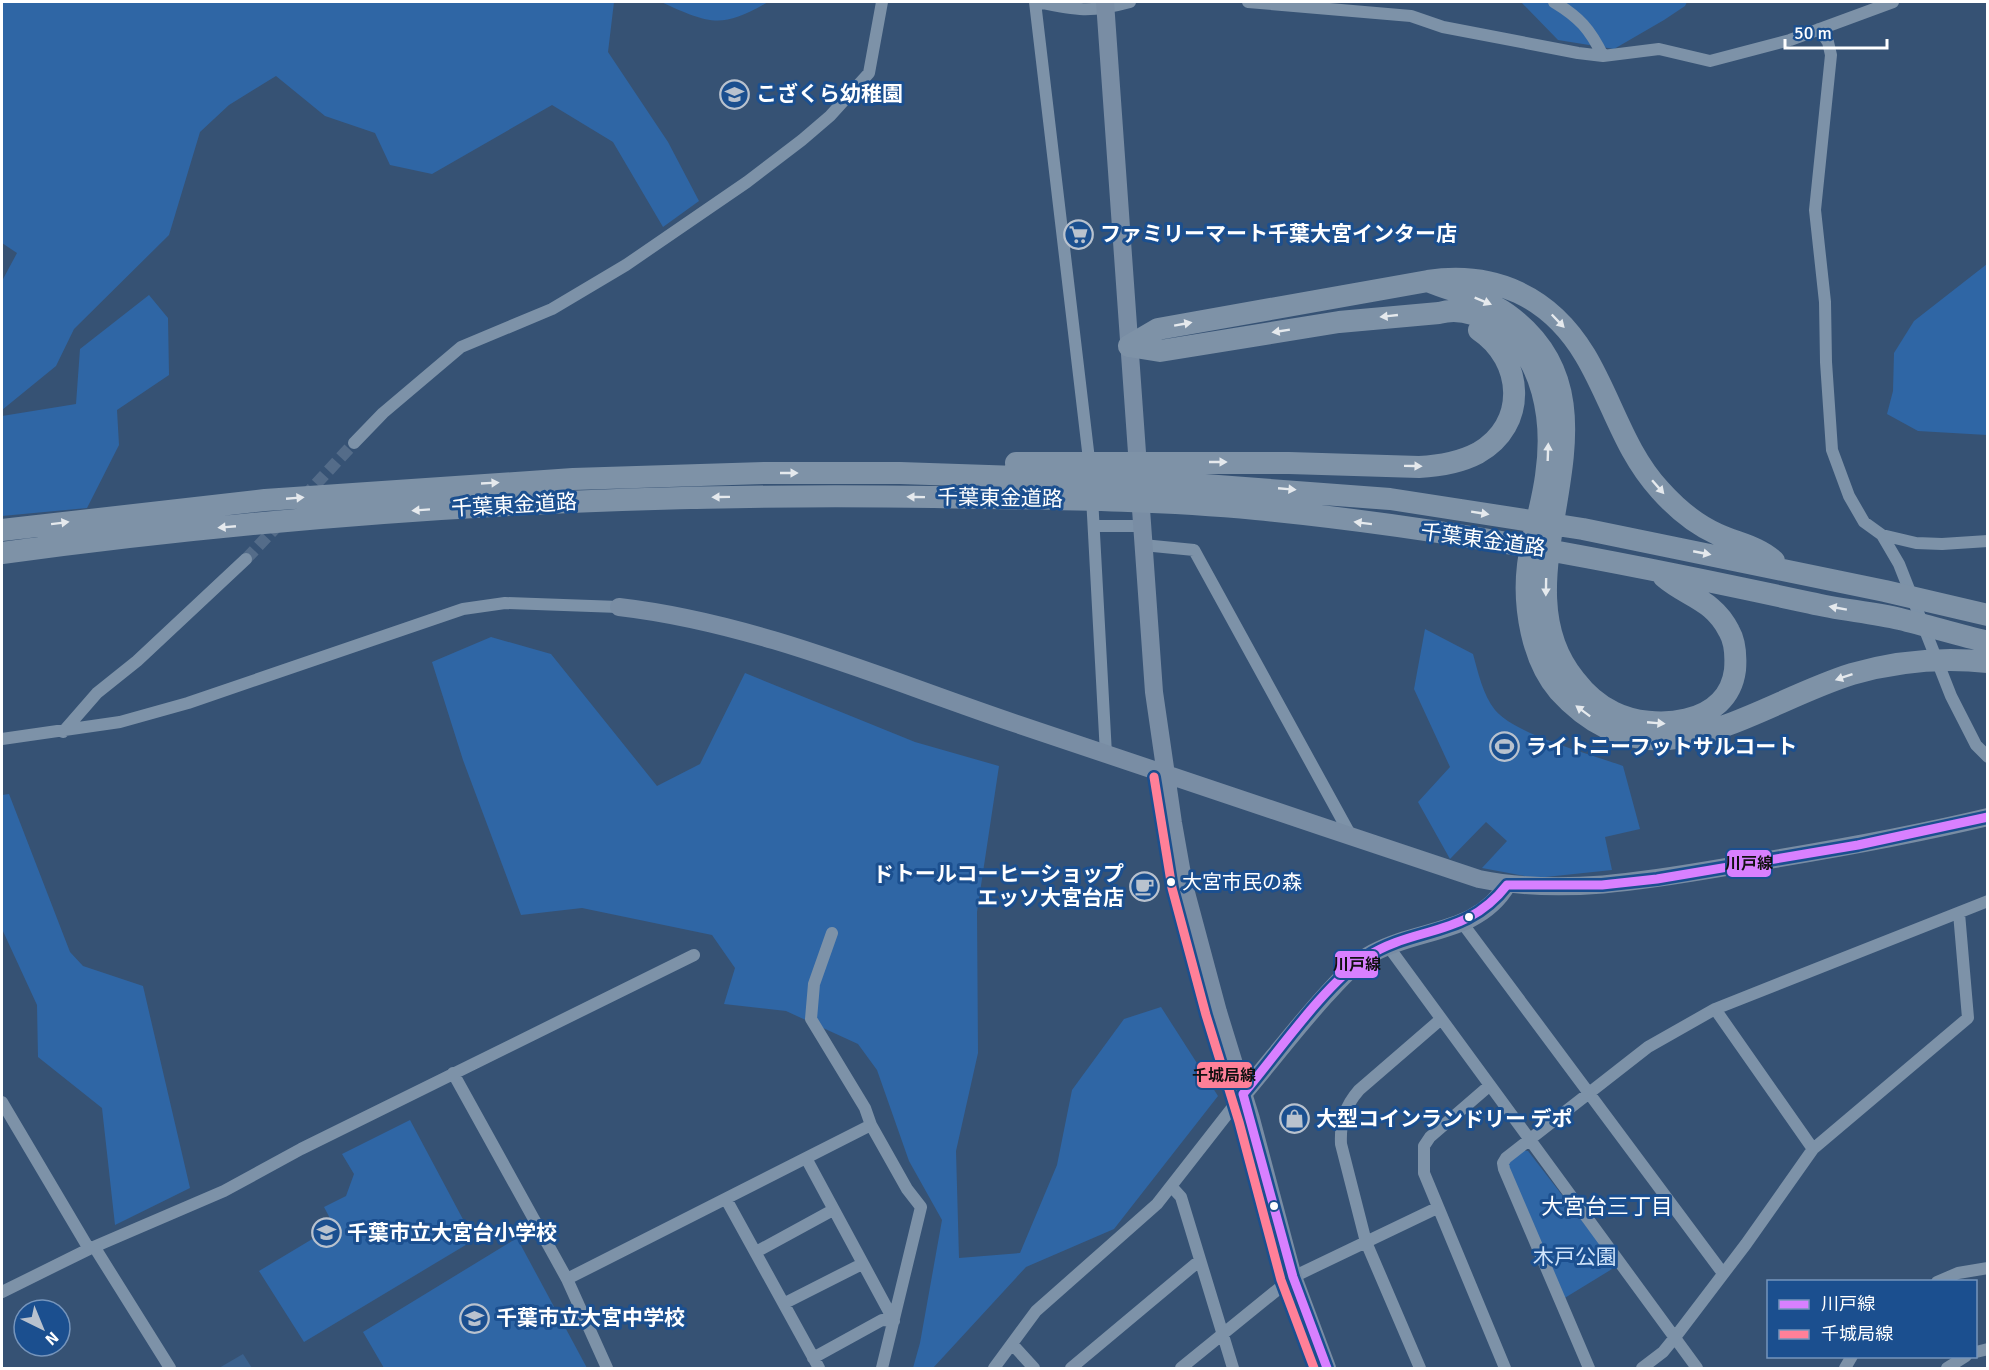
<svg xmlns="http://www.w3.org/2000/svg" width="1989" height="1370" font-family="Signika,'Noto Sans JP',sans-serif">
<style>
.green{fill:#2f66a5}
.water{fill:#3b618d}
.lines{fill:none;stroke-linecap:round;stroke-linejoin:round}
.street-tunnel{stroke:#546c89;stroke-width:12;stroke-dasharray:12 6;stroke-linecap:butt}
.street{stroke:#7d92a8;stroke-width:12}
.secondary{stroke:#798da4;stroke-width:18}
.highway{stroke:#7e92a7;stroke-width:22}
.bus-1-casing{stroke:#1b4f8f;stroke-width:14}
.bus-2-casing{stroke:#1b4f8f;stroke-width:14}
.bus-1{stroke:#d880ff;stroke-width:9}
.bus-2{stroke:#ff8098;stroke-width:9}
.oneway{fill:#e5e9ed}
.bus-dot{fill:#fff;stroke:#1b4f8f;stroke-width:2}
.labels{text-anchor:middle;dominant-baseline:central;stroke-width:6;stroke-linejoin:round;paint-order:stroke}
.bus-label{font-size:20px;fill:#fff;stroke:#1b4f8f;text-anchor:start}
.poi-label{font-size:21px;font-weight:bold;fill:#fff;stroke:#1b4f8f;text-anchor:start}
.street-label{font-size:21px;fill:#fff;stroke:#1b4f8f}
.park-label{font-size:21px;fill:#cfe3fa;stroke:#1b4f8f}
.neighbourhood-label{font-size:22px;fill:#fff;stroke:#1b4f8f}
.line-badge{stroke:#1b4f8f;stroke-width:2}
.pale-badge-label{font-size:16px;text-anchor:middle;font-weight:bold;fill:#111}
</style>
<rect width="100%" height="100%" fill="#365274"/>
<!-- green -->
<path class="green" d="M2,2h612l-6,50 60,90 31,59 -36,26 -50,-85 -61,-37 -120,69 -42,-9 -15,-32 -50,-17 -49,-40 -47,29 -29,27 -31,103 -95,94 -18,37 -54,44v-129l15,-28 -15,-10z
M661,2h107c-47,28 -60,21 -107,0z
M1521,2h166l-2,4 -21,14 -50,29 -56,-9z
M1987,264v171l-69,-4 -31,-17 6,-23 1,-38 20,-32z
M149,295l19,23 1,57 -52,35 2,35 -32,63 -85,8v-100l74,-12 4,-55z
M1425,629l48,25c5,18 10,41 22,56 21,25 96,44 128,56l17,63 -35,8 7,33 -76,8 -54,-10 25,-27 -21,-19 -36,37 -32,-57 32,-35 -36,-78z
M491,637l60,17 106,132 43,-22 45,-91 170,69 84,24 -22,146 1,141 -22,98 3,107 61,-5 37,-88 15,-75 52,-71 37,-12 57,89 -104,133 -88,38 -93,101h-20l7,-25 22,-123 -33,-59 -32,-91 -19,-26 -72,-33 -62,-7 11,-36 -23,-33 -130,-27 -61,7 -58,-155 -31,-98z
M9,794l61,158 13,14 60,20 47,202 -75,37 -13,-117 -64,-51 -1,-52 -35,-76v-134z
M410,1120l64,120 -170,102 -45,-71 75,-45 -10,-19 22,-11 8,-22 -12,-20z
M1520,1150l8,1 89,115 -54,33 -57,-138z
M517,1238l70,130h-203l-21,-36z"/>
<!-- water -->
<path class="water" d="M243,1354l9,14h-33z"/>
<g class="lines">
<!-- street-tunnel -->
<path class="street-tunnel" d="M304,497l50,-54
M246,559l34,-36"/>
<!-- street -->
<path class="street" d="M1035,2l55,466
M1037,2c39,8 53,11 93,0
M1248,2l163,14 32,11 135,26 25,3 56,-7 51,12 80,-21 103,-38
M1554,2c25,15 36,27 49,54
M1819,29l9,13 3,13 -16,155 10,92 1,60 6,88 17,46 15,26 18,13 17,29 52,132 25,49 12,12
M354,443l29,-30 78,-66 91,-38 74,-44 121,-83 55,-42 28,-24 39,-43 13,-71
M1092,497l14,257
M1094,526h48
M1882,535l34,8 26,1 46,-3
M1143,545l51,5 157,286
M63,732l34,-39 40,-32 109,-102
M2,739l118,-17 68,-19 275,-94 42,-6 114,4
M1463,924l259,348
M832,933l-18,51 -3,35 54,89 6,17 36,64 14,18 -39,161
M1388,946l309,422
M1715,1009l98,140
M453,1073l114,206 40,89
M1489,1086l-59,51 -6,9v27l81,195
M2,1102l87,147
M806,1158l88,163
M1171,1186l10,11 52,171
M726,1199l93,169
M95,1248l75,120
M756,1252l77,-42
M567,1279l304,-154
M1937,1282l21,-9 30,-5
M2,1292l87,-43 135,-58 77,-42 393,-194
M785,1303l77,-39
M1013,1345l21,23
M1976,1352l12,-3
M813,1358l69,-38 12,1
M994,1368l42,-57 121,-107 86,-110
M1071,1368l128,-107
M1181,1368l112,-91 144,-69
M1420,1368l-54,-126 -25,-98c-1,-22 4,-38 18,-54l81,-70
M1589,1368l-85,-199 -1,-6 3,-5 142,-111 67,-38 273,-108
M1642,1368l21,-16 13,-16 70,-92 67,-95 155,-131 -9,-105
M1845,1368l7,-12
M1947,1368l19,-12"/>
<!-- secondary -->
<path class="secondary" d="M1105,2l49,690 19,131 11,62 34,127 33,107 42,158 34,91
M619,607c137,16 265,72 395,116 155,53 310,104 465,156 90,18 182,-1 271,-16 80,-13 159,-27 238,-46
M1243,1094c28,-33 53,-66 82,-98 14,-15 29,-33 48,-43 46,-25 105,-19 134,-68"/>
<!-- highway -->
<path class="highway" d="M1428,281c26,11 55,16 79,33 133,96 -20,259 68,366 10,13 23,25 38,32 40,20 115,14 122,-42 1,-13 1,-27 -6,-39 -16,-32 -42,-34 -65,-54
M1129,346l31,5 179,-29 100,-9c20,-6 39,1 56,11 50,31 59,98 51,152 -4,30 -14,59 -18,89 -5,41 4,95 31,126 93,103 193,14 293,-17 45,-13 89,-17 136,-12
M1129,346l29,-17 270,-48c67,-10 122,16 157,74 27,45 39,96 75,135 16,18 35,34 57,44 19,9 41,12 57,27
M1016,463h273l130,4c21,-1 40,-4 59,-14 50,-28 46,-93 1,-123
M2,530l263,-30 308,-21 191,-6h136l265,9 225,17 193,30 302,62 103,24
M2,553c308,-42 621,-61 932,-56 107,2 215,2 322,12 187,18 371,54 555,94 29,7 60,9 89,16 29,7 58,16 88,23"/>
<defs>
<path id="bus-1" d="M1507,885h95l55,-6 201,-34 130,-28
M1243,1094c34,-40 81,-109 123,-137 50,-32 100,-19 141,-72
M1243,1094l50,183 34,91"/>
<path id="bus-2" d="M1154,777l18,111 34,127 33,107 42,158 33,88"/>
</defs>
<!-- bus-1 casing -->
<use href="#bus-1" class="bus-1-casing"/>
<!-- bus-2 casing -->
<use href="#bus-2" class="bus-2-casing"/>
<!-- bus-1 -->
<use href="#bus-1" class="bus-1"/>
<!-- bus-2 -->
<use href="#bus-2" class="bus-2"/>
</g>
<!-- one-way arrows -->
<defs><path id="oneway-solid" d="M-6-.8H1V-3.2L6.5 0L1 3.2V.8H-6Z" transform="scale(1.5)"/></defs>
<g class="oneway">
<use href="#oneway-solid" transform="translate(1483 301) rotate(22)"/>
<use href="#oneway-solid" transform="translate(1389 316) rotate(174)"/>
<use href="#oneway-solid" transform="translate(1558 321) rotate(46)"/>
<use href="#oneway-solid" transform="translate(1183 324) rotate(-10)"/>
<use href="#oneway-solid" transform="translate(1281 331) rotate(171)"/>
<use href="#oneway-solid" transform="translate(1548 452) rotate(-88)"/>
<use href="#oneway-solid" transform="translate(1218 462)"/>
<use href="#oneway-solid" transform="translate(1413 466) rotate(1)"/>
<use href="#oneway-solid" transform="translate(789 473)"/>
<use href="#oneway-solid" transform="translate(490 483) rotate(-3)"/>
<use href="#oneway-solid" transform="translate(1658 487) rotate(49)"/>
<use href="#oneway-solid" transform="translate(1287 489) rotate(5)"/>
<use href="#oneway-solid" transform="translate(721 497) rotate(179)"/>
<use href="#oneway-solid" transform="translate(916 497) rotate(-179)"/>
<use href="#oneway-solid" transform="translate(295 498) rotate(-5)"/>
<use href="#oneway-solid" transform="translate(421 510) rotate(176)"/>
<use href="#oneway-solid" transform="translate(1480 513) rotate(9)"/>
<use href="#oneway-solid" transform="translate(60 523) rotate(-7)"/>
<use href="#oneway-solid" transform="translate(1363 523) rotate(-173)"/>
<use href="#oneway-solid" transform="translate(227 527) rotate(175)"/>
<use href="#oneway-solid" transform="translate(1702 553) rotate(11)"/>
<use href="#oneway-solid" transform="translate(1546 587) rotate(91)"/>
<use href="#oneway-solid" transform="translate(1838 608) rotate(-170)"/>
<use href="#oneway-solid" transform="translate(1844 677) rotate(161)"/>
<use href="#oneway-solid" transform="translate(1583 711) rotate(-143)"/>
<use href="#oneway-solid" transform="translate(1656 723) rotate(5)"/>
</g>
<!-- icons -->
<defs>
<symbol id="school-ring" viewBox="-11 -11 22 22"><circle r="9.5" fill="#1b4f8f" stroke="#b9c2ce" stroke-width="1.5"/><path d="M0-5L7-2L0 1L-7-2ZM-4 1L0 2.5L4 1V4Q0 6-4 4Z" fill="#b9c2ce"/></symbol>
<symbol id="supermarket-ring" viewBox="-11 -11 22 22"><circle r="9.5" fill="#1b4f8f" stroke="#b9c2ce" stroke-width="1.5"/><path d="M-6-5.5h2.5l.6 2H6L4.5 2H-2.5L-4.4-4H-6ZM-1.5 3.2a1.3 1.3 0 1 0 .1 0ZM3 3.2a1.3 1.3 0 1 0 .1 0Z" fill="#b9c2ce"/></symbol>
<symbol id="stadium-ring" viewBox="-11 -11 22 22"><circle r="9.5" fill="#1b4f8f" stroke="#b9c2ce" stroke-width="1.5"/><path d="M0-5a6.5 5 0 1 0 0 10a6.5 5 0 1 0 0-10ZM-3.5-1.8h7v3.6h-7Z" fill="#b9c2ce"/></symbol>
<symbol id="cafe-ring" viewBox="-11 -11 22 22"><circle r="9.5" fill="#1b4f8f" stroke="#b9c2ce" stroke-width="1.5"/><path d="M-5.5-4.5H6V0H3Q3 3.5 0 3.5H-2.5Q-5.5 3.5-5.5 0ZM3-3.2v2h1.7v-2ZM-6 4.5H4V6H-6Z" fill="#b9c2ce"/></symbol>
<symbol id="shop-ring" viewBox="-11 -11 22 22"><circle r="9.5" fill="#1b4f8f" stroke="#b9c2ce" stroke-width="1.5"/><path d="M-5-2.5h2.3a2.7 3.5 0 0 1 5.4 0H5L5.5 6h-11ZM-1.5-2.5h3a1.5 2.3 0 0 0-3 0Z" fill="#b9c2ce"/></symbol>
</defs>
<g fill-rule="evenodd">
<use href="#school-ring" x="718" y="78" width="33" height="33"/>
<use href="#supermarket-ring" x="1062" y="218" width="33" height="33"/>
<use href="#stadium-ring" x="1488" y="730" width="33" height="33"/>
<use href="#cafe-ring" x="1128" y="870" width="33" height="33"/>
<use href="#shop-ring" x="1278" y="1102" width="33" height="33"/>
<use href="#school-ring" x="310" y="1216" width="33" height="33"/>
<use href="#school-ring" x="458" y="1302" width="33" height="33"/>
</g>
<!-- markers -->
<g class="bus-dot">
<circle cx="1171" cy="882" r="5"/>
<circle cx="1469" cy="917" r="5"/>
<circle cx="1274" cy="1206" r="5"/>
</g>
<g class="labels">
<!-- bus labels -->
<g class="bus-label">
<text x="1182" y="882">大宮市民の森</text>
</g>
<!-- poi labels -->
<g class="poi-label">
<text x="756" y="94">こざくら幼稚園</text>
<text x="1100" y="234">ファミリーマート千葉大宮インター店</text>
<text x="1526" y="747">ライトニーフットサルコート</text>
<text x="1124" y="874" text-anchor="end">ドトールコーヒーショップ<tspan x="1124" dy="24">エッソ大宮台店</tspan></text>
<text x="1316" y="1119">大型コインランドリー デポ</text>
<text x="347" y="1233">千葉市立大宮台小学校</text>
<text x="496" y="1318">千葉市立大宮中学校</text>
</g>
<!-- street labels -->
<g class="street-label">
<text transform="translate(1000 498) rotate(1)">千葉東金道路</text>
<text transform="translate(514 505) rotate(-3)">千葉東金道路</text>
<text transform="translate(1483 540) rotate(8)">千葉東金道路</text>
</g>
<!-- park labels -->
<g class="park-label">
<text x="1575" y="1257">木戸公園</text>
</g>
<!-- neighbourhood labels -->
<g class="neighbourhood-label">
<text x="1607" y="1206">大宮台三丁目</text>
</g>
</g>
<g class="line-badge">
<rect x="1726" y="849" width="46" height="29" rx="6" fill="#d880ff"/>
<rect x="1334" y="950" width="45" height="29" rx="6" fill="#d880ff"/>
<rect x="1196" y="1061" width="57" height="28" rx="6" fill="#ff8098"/>
</g>
<g class="pale-badge-label">
<text x="1749" y="869">川戸線</text>
<text x="1357" y="970">川戸線</text>
<text x="1224" y="1081">千城局線</text>
</g>
<!-- border -->
<rect width="1989" height="1370" fill="none" stroke="#ffffff" stroke-width="6"/>
<!-- legend -->
<rect x="1767" y="1280" width="210" height="78" fill="#1b4f8f" stroke="#7695bc" stroke-width="1.5"/>
<rect x="1779" y="1300" width="30" height="9" fill="#d880ff" stroke="#7695bc" stroke-width="1.5"/>
<text x="1821" y="1310" font-size="18" fill="#ffffff">川戸線</text>
<rect x="1779" y="1330" width="30" height="9" fill="#ff8098" stroke="#7695bc" stroke-width="1.5"/>
<text x="1821" y="1340" font-size="18" fill="#ffffff">千城局線</text>
<!-- north arrow -->
<g transform="translate(42 1328) rotate(137)"><circle r="28" fill="#1b4f8f" stroke="#7695bc" stroke-width="1.5"/>
<path d="M0-4.5L10 22L0 15L-10 22Z" fill="#b9c2ce"/>
<text y="-9" font-size="16" font-weight="bold" text-anchor="middle" fill="#ffffff">N</text>
</g>
<!-- scale -->
<path d="M1785 39v9h102v-9" fill="none" stroke="#ffffff" stroke-width="3"/>
<text x="1794" y="39" font-size="18" fill="#ffffff" stroke="#1b4f8f" stroke-width="4.5" paint-order="stroke">50 m</text>
</svg>
